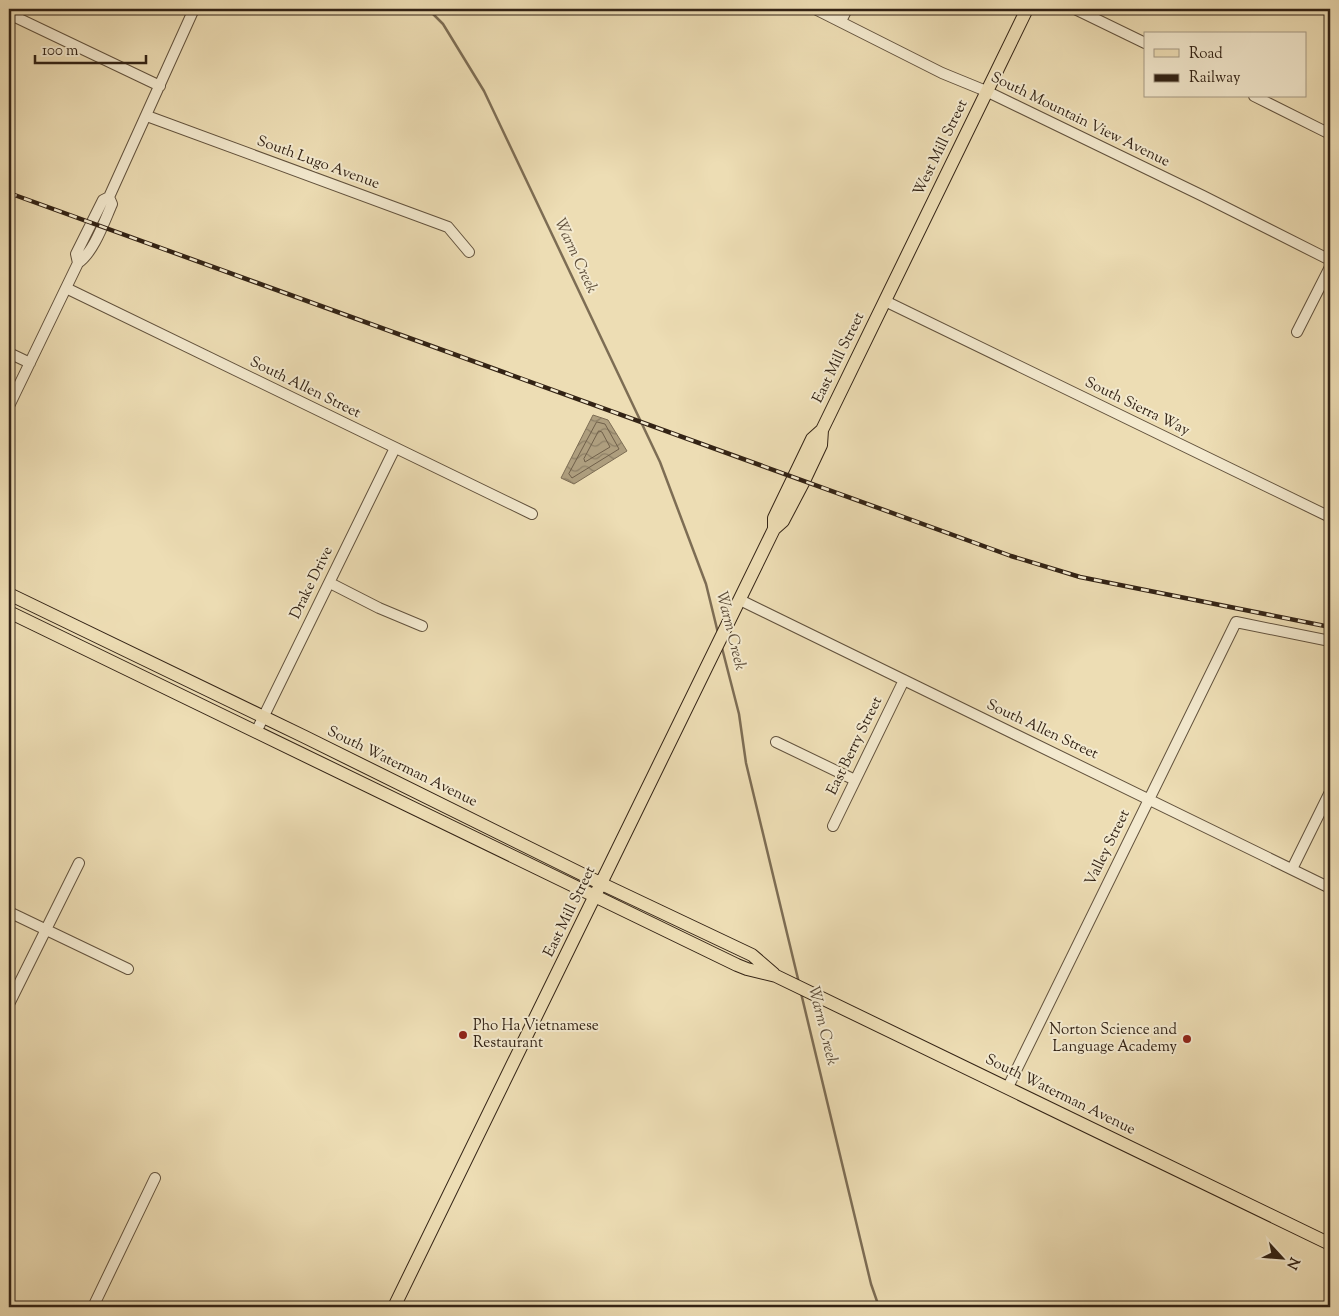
<svg xmlns="http://www.w3.org/2000/svg" width="1339" height="1316" font-family="'Sorts Mill Goudy',serif">
<style>
.water{fill:url(#water-waves);stroke:#7d6d54}
.lines{fill:none;stroke-linecap:round;stroke-linejoin:round}
.shore{stroke:#70604a;stroke-width:1}
.stream{stroke:#7d6d54;stroke-width:2.5}
.minor-casing{stroke:#62523d;stroke-width:12}
.major-casing{stroke:#332315;stroke-width:14}
.minor{stroke:#f3e9ce;stroke-width:10}
.major{stroke:#edddb4;stroke-width:12}
.rail-casing{stroke:#332315;stroke-width:4.5}
.rail{stroke:#f3e9ce;stroke-width:2.5;stroke-dasharray:8;stroke-linecap:butt}
.poi-dot{fill:#8f2418;stroke:#f3e9ce;stroke-width:2}
.labels{text-anchor:middle;dominant-baseline:central;stroke-width:4;stroke-linejoin:round;paint-order:stroke}
.street-label{font-size:15px;fill:#332315;stroke:#f3e9ce}
.poi-label{font-size:15px;fill:#332315;stroke:#f3e9ce;text-anchor:start}
.water-label{font-size:16px;font-style:italic;fill:#5e4e3a;stroke:#f3e9ce}
</style>
<defs>
<pattern id="water-waves" width="16" height="10" patternUnits="userSpaceOnUse" patternTransform="scale(1.25)"><rect width="16" height="10" fill="#ae9e7e"/><path d="M0 5q4-4 8 0t8 0" fill="none" stroke="#8e8066"/></pattern>
</defs>
<rect width="100%" height="100%" fill="#edddb4"/>
<filter id="stains"><feTurbulence type="fractalNoise" baseFrequency=".004" numOctaves="4"/><feColorMatrix values="0 0 0 0 .2 0 0 0 0 .09 0 0 0 0 .02 0 0 0 .5 -.17"/></filter>
<radialGradient id="worn" r=".72"><stop offset=".6" stop-color="#630" stop-opacity="0"/><stop offset="1" stop-color="#630" stop-opacity=".3"/></radialGradient>
<!-- water -->
<path class="water" d="M593,415l15,5 19,31 -53,33 -13,-6z"/>
<g class="lines">
<!-- shore -->
<path class="shore" d="M597,422l8,2 14,25 -47,29 -3,-4z
M599,431l3,1 8,15 -25,15 -1,-3z"/>
<!-- stream -->
<path class="stream" d="M428,9l15,15 41,67 176,371 46,122 12,49
M722,648l17,66 7,49 53,220
M801,993l70,291 8,23"/>
<defs>
<path id="minor" d="M815,9l127,64 44,18 217,105 127,64
M1075,9l70,34
M9,14l151,72
M841,21l6,-12
M1254,96l76,38
M147,116l301,111 21,25
M78,263l-2,-9 27,-54 6,-3 85,-188
M66,288l466,226
M885,301l445,216
M1297,332l33,-65
M9,353l21,10
M9,406l69,-143c16,-11 26,-41 34,-59l-3,-7
M330,583l49,25 43,18
M740,600l590,288
M256,732l139,-284
M776,742l79,38
M833,826l71,-146
M1292,869l38,-77
M9,912l119,57
M9,1004l70,-141
M1008,1087l228,-465 94,19
M93,1307l62,-129"/>
<path id="major" d="M774,529v-11l38,-79 10,-9 205,-421
M9,594l296,143 297,147 150,71 22,19
M9,612l728,353 10,4 29,7 554,268
M394,1307l380,-778 9,-8 21,-40 17,-36 1,-15"/>
</defs>
<!-- minor casing -->
<use href="#minor" class="minor-casing"/>
<!-- major casing -->
<use href="#major" class="major-casing"/>
<!-- minor -->
<use href="#minor" class="minor"/>
<!-- major -->
<use href="#major" class="major"/>
<defs>
<path id="rail" d="M9,193l1002,363 69,21 250,50"/>
</defs>
<!-- rail casing -->
<use href="#rail" class="rail-casing"/>
<!-- rail -->
<use href="#rail" class="rail"/>
</g>
<!-- markers -->
<g class="poi-dot">
<circle cx="463" cy="1035" r="5"/>
<circle cx="1187" cy="1039" r="5"/>
</g>
<g class="labels">
<!-- street labels -->
<g class="street-label">
<text transform="translate(1080 120) rotate(26)">South Mountain View Avenue</text>
<text transform="translate(941 148) rotate(-64)">West Mill Street</text>
<text transform="translate(318 163) rotate(20)">South Lugo Avenue</text>
<text transform="translate(839 358) rotate(-64)">East Mill Street</text>
<text transform="translate(305 388) rotate(26)">South Allen Street</text>
<text transform="translate(1137 407) rotate(26)">South Sierra Way</text>
<text transform="translate(312 583) rotate(-64)">Drake Drive</text>
<text transform="translate(1042 730) rotate(25)">South Allen Street</text>
<text transform="translate(855 746) rotate(-64)">East Berry Street</text>
<text transform="translate(402 767) rotate(26)">South Waterman Avenue</text>
<text transform="translate(1108 848) rotate(-64)">Valley Street</text>
<text transform="translate(570 912) rotate(-64)">East Mill Street</text>
<text transform="translate(1060 1095) rotate(26)">South Waterman Avenue</text>
</g>
<!-- poi labels -->
<g class="poi-label">
<text x="473" y="1026">Pho Ha Vietnamese<tspan x="473" dy="17">Restaurant</tspan></text>
<text x="1177" y="1030" text-anchor="end">Norton Science and<tspan x="1177" dy="17">Language Academy</tspan></text>
</g>
<!-- water labels -->
<g class="water-label">
<text transform="translate(575 256) rotate(65)">Warm Creek</text>
<text transform="translate(730 631) rotate(76)">Warm Creek</text>
<text transform="translate(822 1026) rotate(76)">Warm Creek</text>
</g>
</g>
<!-- margin -->
<rect width="1339" height="1316" fill="none" stroke="#edddb4" stroke-width="30"/>
<rect x="10" y="10" width="1319" height="1296" fill="none" stroke="#332315" stroke-width="2.5"/>
<rect x="15" y="15" width="1309" height="1286" fill="none" stroke="#332315"/>
<!-- legend -->
<rect x="1144" y="32" width="162" height="65" fill="#f3e9ce" stroke="#a69a84"/>
<rect x="1154" y="49" width="25" height="8" fill="#edddb4" stroke="#a69a84"/>
<text x="1189" y="58" font-size="15" fill="#332315">Road</text>
<rect x="1154" y="74" width="25" height="8" fill="#332315" stroke="#a69a84"/>
<text x="1189" y="82" font-size="15" fill="#332315">Railway</text>
<!-- north arrow -->
<g transform="translate(1282 1258) rotate(116)" stroke="#f3e9ce" stroke-width="4" paint-order="stroke">
<path d="M0-4L9 19L0 12L-9 19Z" fill="#332315"/>
<text y="-8" font-size="14" font-weight="bold" text-anchor="middle" fill="#332315">N</text>
</g>
<!-- scale -->
<path d="M35 55v8h111v-8" fill="none" stroke="#332315" stroke-width="2.5"/>
<text x="42" y="55" font-size="15" fill="#332315" stroke="#f3e9ce" stroke-width="4" paint-order="stroke">100 m</text>
<rect width="100%" height="100%" filter="url(#stains)"/>
<rect width="100%" height="100%" fill="url(#worn)"/>
</svg>
